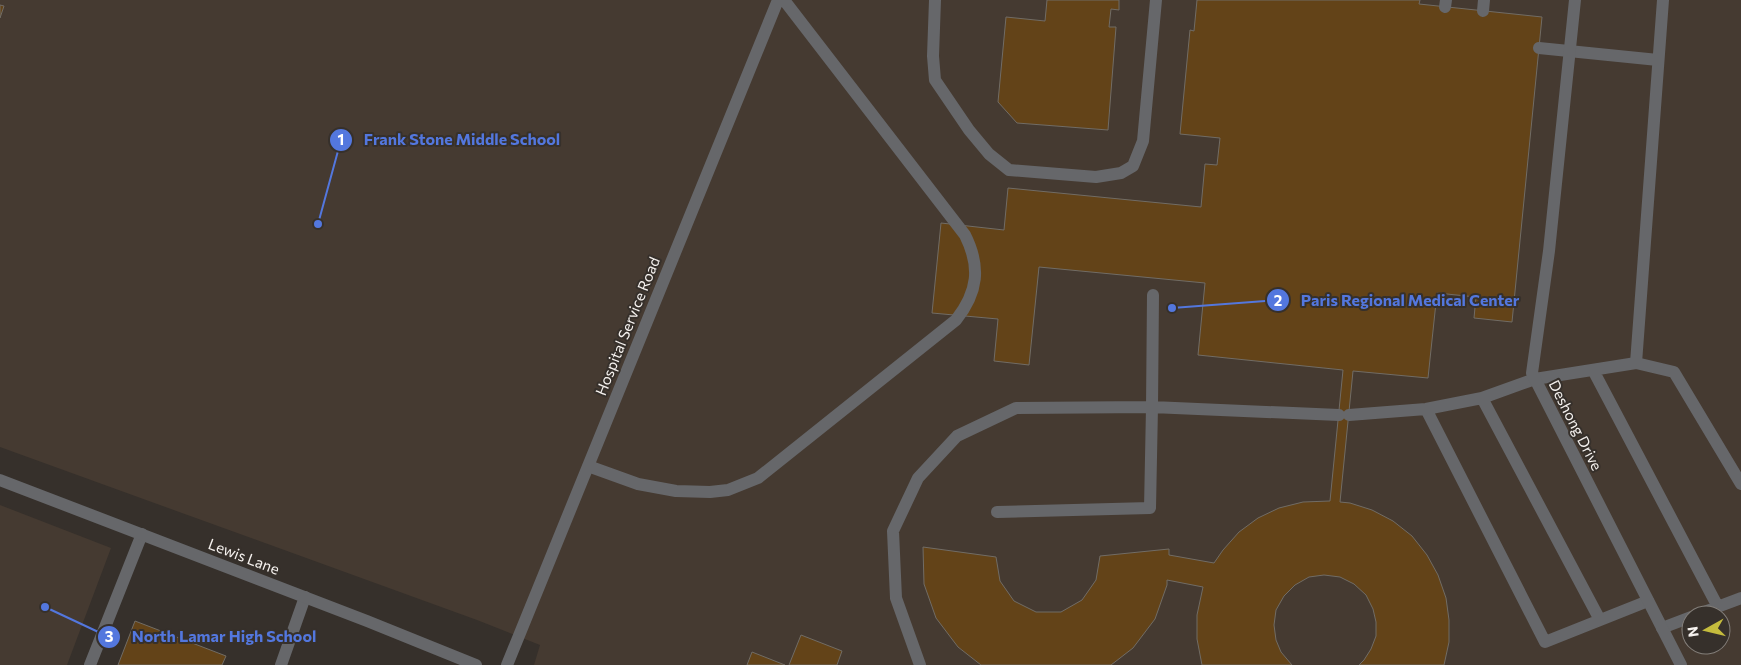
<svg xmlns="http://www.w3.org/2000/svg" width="1741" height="665" font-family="Commissioner,sans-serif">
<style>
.built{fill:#453a31;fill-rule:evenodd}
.building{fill:#634318;stroke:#716c65}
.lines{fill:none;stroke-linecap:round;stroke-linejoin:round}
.service{stroke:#66676a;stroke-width:12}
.minor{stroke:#66676a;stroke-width:12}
.labels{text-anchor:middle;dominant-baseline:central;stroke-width:4;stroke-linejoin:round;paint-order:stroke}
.street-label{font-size:15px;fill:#f6f2ef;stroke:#36302b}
.leader{fill:none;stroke:#5377de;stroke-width:2}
.callout-dot{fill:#5377de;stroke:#36302b;stroke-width:2}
.mark-label{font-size:15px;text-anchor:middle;font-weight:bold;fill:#fff}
.callout-label{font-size:16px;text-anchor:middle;font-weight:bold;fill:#5377de;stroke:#36302b;stroke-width:4;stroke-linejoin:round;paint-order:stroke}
</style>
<rect width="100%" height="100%" fill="#36302b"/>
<!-- built -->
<path class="built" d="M0,0h1741v665h-1207l6,-20 -63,-25 -477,-173zM1691,615h30v30h-30z
M0,505l111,43 -44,117h-67z"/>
<!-- building -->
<path class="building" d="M1047,0h72v10l-8,-1 -2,18h7l-8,103 -91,-7 -19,-21 8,-85 39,4z
M1197,0h223l-1,4 123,13 -30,305 -38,-4 2,-21 -39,-4 -9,85 -75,-7 -13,131 10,1 22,7 21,11 19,15 15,19 11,20 8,23 3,22v22l-5,23h-85l5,-5 7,-11 5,-13v-14l-3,-13 -7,-14 -12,-11 -14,-7 -16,-2 -15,2 -14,8 -11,11 -8,14 -2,15 2,15 5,12 11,13h-90l-5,-26v-24l6,-28 -36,-7v5l-12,34 -22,29 -22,17h-130l-23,-18 -22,-29 -12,-34 -1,-37 73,10 4,24 14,20 22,11h25l21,-12 14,-20 4,-24 69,-7v6l45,8 9,-13 16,-18 19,-14 21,-10 24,-6 27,-1 13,-131 -145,-15 7,-72 -166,-16 -10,98 -35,-4 4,-42 -66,-6 9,-90 63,7 4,-42 193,19 4,-43 12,1 3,-27 -40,-4 10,-104 4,1z
M0,5l4,1 -4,12z
M135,621l91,35 -4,9h-104z
M801,635l41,16 -5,14h-48z
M752,652l33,13h-38z"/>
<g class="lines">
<!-- service -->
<path class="service" d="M935,0l-2,56 2,24 34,50 20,24 20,16 87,7 25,-4 12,-7 10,-25 13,-141
M1445,7l1,-7
M1483,11l1,-11
M1539,48l119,12
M1153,295l-1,112 187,8
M1636,363l27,-363
M1593,370l125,237
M1482,398l118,222
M1426,409l119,233 103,-41
M1349,415l77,-6 56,-11 53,-19 101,-16 38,9 67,112
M588,466l50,18 38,7 34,1 18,-2 30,-12 198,-158c22,-28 25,-53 9,-85l-181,-235
M1696,615l45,-17
M1662,628l29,-11
M90,665l52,-131
M281,665l24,-68
M507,665l271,-665
M920,665l-24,-67 -3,-67 25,-53 39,-42 59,-28 136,-1 -2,101 -153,4"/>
<!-- minor -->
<path class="minor" d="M1575,0l-26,251 -17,122 149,292
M0,480l367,141 109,44"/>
</g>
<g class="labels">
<!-- street labels -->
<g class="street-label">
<text transform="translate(627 326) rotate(-68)">Hospital Service Road</text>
<text transform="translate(1576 425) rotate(63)">Deshong Drive</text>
<text transform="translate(244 556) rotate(21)">Lewis Lane</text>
</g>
</g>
<!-- callouts -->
<path class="leader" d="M318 224L341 140M1172 308L1278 300M45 607L109 637"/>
<g class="callout-dot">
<circle cx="318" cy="224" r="5"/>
<circle cx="1172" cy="308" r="5"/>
<circle cx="45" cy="607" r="5"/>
<circle cx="341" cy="140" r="12"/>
<circle cx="1278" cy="300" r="12"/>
<circle cx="109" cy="637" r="12"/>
</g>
<g class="mark-label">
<text x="341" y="145">1</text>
<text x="1278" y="306">2</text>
<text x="109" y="642">3</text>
</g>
<g class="callout-label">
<text x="462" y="145">Frank Stone Middle School</text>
<text x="1410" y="306">Paris Regional Medical Center</text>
<text x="224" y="642">North Lamar High School</text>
</g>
<!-- north arrow -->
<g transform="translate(1706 630) rotate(262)"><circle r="24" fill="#36302b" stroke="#837e79"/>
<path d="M0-4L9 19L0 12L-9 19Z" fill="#c5bc3d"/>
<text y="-8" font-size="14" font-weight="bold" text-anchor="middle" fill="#f6f2ef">N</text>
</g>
</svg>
